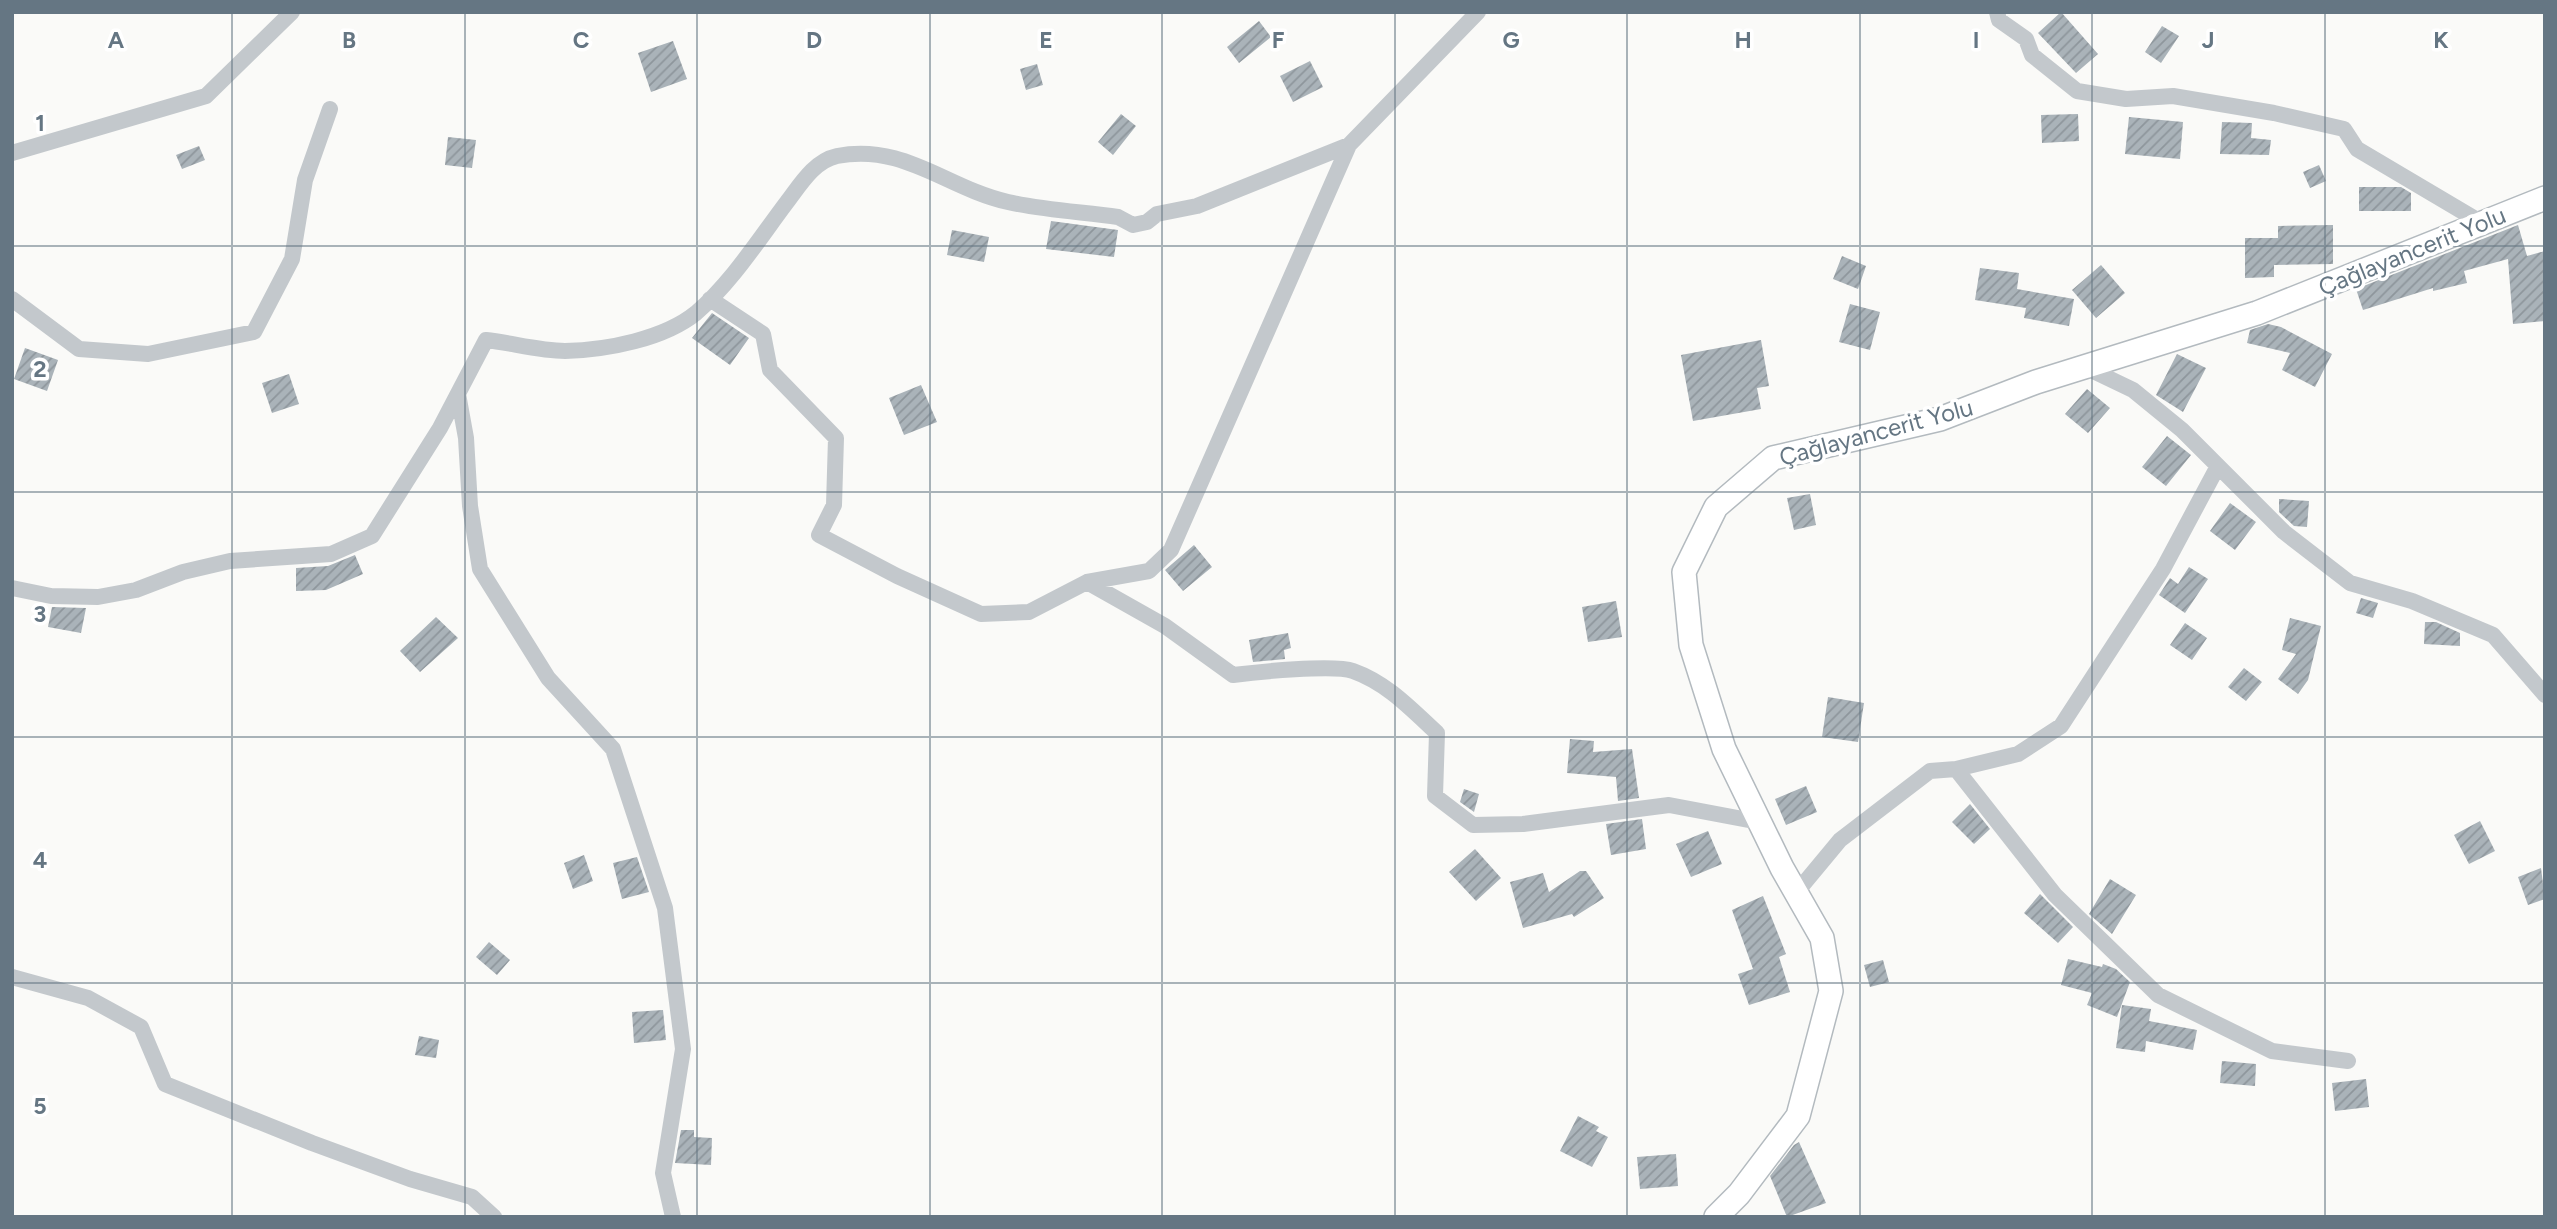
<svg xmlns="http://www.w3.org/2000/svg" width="2557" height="1229" font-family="Figtree,sans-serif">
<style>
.building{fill:url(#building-hatch)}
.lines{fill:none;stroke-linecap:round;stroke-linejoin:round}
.secondary-casing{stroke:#b3babf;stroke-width:26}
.minor{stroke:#c3c8cc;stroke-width:16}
.secondary{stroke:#fff;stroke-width:23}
.grid{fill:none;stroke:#657683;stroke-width:2;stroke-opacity:0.55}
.labels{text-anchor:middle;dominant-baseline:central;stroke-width:7;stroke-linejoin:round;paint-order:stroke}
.street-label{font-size:24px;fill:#657683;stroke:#fff}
.grid-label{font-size:23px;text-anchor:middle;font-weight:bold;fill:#657683;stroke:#fff;stroke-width:7;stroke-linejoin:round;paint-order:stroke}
</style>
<defs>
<pattern id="building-hatch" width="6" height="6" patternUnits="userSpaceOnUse" patternTransform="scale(1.75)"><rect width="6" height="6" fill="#aab3b9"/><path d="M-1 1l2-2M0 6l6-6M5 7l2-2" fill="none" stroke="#8e969c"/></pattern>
</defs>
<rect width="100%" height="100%" fill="#fafaf8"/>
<!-- building -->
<path class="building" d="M2061,12l37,42 -22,19 -38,-40z
M1259,21l12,16 -32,26 -12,-16z
M2162,26l17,10 -18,27 -16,-11z
M673,41l14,38 -36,13 -13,-39z
M1310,61l13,26 -30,15 -13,-26z
M1037,64l6,21 -17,5 -6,-21z
M1121,114l15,12 -23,29 -15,-13z
M2078,114l1,27 -37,2 -1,-28z
M2129,117l54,5 -3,37 -55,-5z
M2222,122l30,1 -1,15 20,2 -2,15 -49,-1z
M448,137l28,3 -4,28 -27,-3z
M199,146l6,14 -23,9 -6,-14z
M2319,165l7,16 -16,7 -7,-16z
M2359,187h42l10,6v18h-52z
M1051,221l67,9 -4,27 -68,-8z
M2333,225v39l-59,1v12l-29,1v-40h33v-12z
M2518,225l9,31 18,-5v70l-32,3 -5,-65 -44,12 3,12 -34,8v-3l-70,22 -7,-21z
M952,230l37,7 -5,25 -37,-7z
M1842,256l24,10 -8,23 -25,-10z
M2101,265l24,28 -29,25 -24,-28z
M1980,268l39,5 -2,16 57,10 -5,27 -45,-8 2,-10 -51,-8z
M1850,304l30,8 -10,38 -31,-8z
M712,313l37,25 -19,27 -38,-27z
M2268,324l13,3 51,27 -17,33 -33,-17 8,-17 -43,-10 3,-13z
M1761,340l8,46 -12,2 4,21 -68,12 -12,-66z
M25,348l33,12 -11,31 -33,-12z
M2177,354l29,14 -23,44 -27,-17z
M289,374l10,30 -27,9 -10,-30z
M921,385l16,37 -33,13 -15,-37z
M2087,389l23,19 -22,25 -23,-19z
M2167,436l24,19 -25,31 -24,-19z
M1810,494l6,31 -22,5 -7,-32z
M2279,499l30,2 -2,26 -13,-1 -15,-14z
M2230,503l26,19 -21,28 -25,-19z
M1194,545l18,22 -29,24 -18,-21z
M355,555l8,19 -37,16 -30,1v-23l32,-2z
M2189,567l19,12 -23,34 -26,-18 11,-17 8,6z
M2361,598l17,5 -5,15 -17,-5z
M1616,601l6,36 -34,5 -6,-35z
M52,607l34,1 -5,25 -33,-6z
M436,617l22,21 -38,34 -20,-21z
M2290,618l31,8 -13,54 -10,14 -20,-15 18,-25 -14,-4z
M2425,622h11l24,11v13l-36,-2z
M2185,623l22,15 -15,22 -22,-15z
M1288,633l3,15 -7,2 1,9 -32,3 -4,-22z
M2244,668l18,14 -16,19 -18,-14z
M1828,697l36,6 -6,39 -36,-5z
M1570,739l24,2 -1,11 39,-3 7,49 -21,3 -2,-24 -49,-4z
M1806,786l11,26 -31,13 -11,-26z
M1464,789l15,5 -5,18 -14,-10z
M1970,804l20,25 -16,15 -22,-22z
M1642,819l4,30 -35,6 -5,-31z
M2480,821l15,30 -26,13 -15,-29z
M1708,831l14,33 -31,13 -15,-33z
M1475,849l26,29 -25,23 -27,-29z
M584,855l9,26 -20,8 -9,-26z
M637,857l12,35 -27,7 -9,-36z
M2541,868l4,31 -17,6 -10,-28z
M1580,871h6l18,27 -30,19 -2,-3 -49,14 -13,-46 33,-9 6,19z
M2110,879l26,16 -24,39 -23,-20z
M2040,894l33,33 -15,16 -34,-30z
M1763,896l23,58 -7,3 11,35 -41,13 -11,-31 15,-5 -21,-59z
M489,942l21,18 -13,15 -21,-18z
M2068,959l34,8 1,-3 13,5 14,13 -13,35 -30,-12 5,-12 -31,-8z
M1883,960l6,22 -19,5 -6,-22z
M2122,1005l29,4 -2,12 48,9 -4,20 -47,-9 -1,11 -29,-4z
M663,1010l3,30 -32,3 -2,-31z
M419,1036l20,4 -3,18 -21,-3z
M2222,1061l34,3 -1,22 -35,-3z
M2366,1079l3,28 -34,4 -3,-28z
M1578,1116l21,11 -3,4 12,6 -16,30 -32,-16z
M681,1130h13v7l18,1 -1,27 -36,-2z
M1799,1142l27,61 -39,14 -17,-41 24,-31z
M1676,1154l2,32 -38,3 -3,-32z"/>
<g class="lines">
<defs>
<path id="secondary" d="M1716,1217l23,-23 59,-78 33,-125 -9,-53 -40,-70 -58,-119 -33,-104 -7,-73 32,-65 57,-49 167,-39 96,-37 221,-69 288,-115"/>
</defs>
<!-- secondary casing -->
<use href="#secondary" class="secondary-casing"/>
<!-- minor -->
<path class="minor" d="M1997,12l2,8 27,19 6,16 45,36 49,8 47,-3 101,17 70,16 13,20 125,74
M12,153l194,-57 86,-84
M12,299l67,50 69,5 106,-22 38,-73 13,-79 25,-71
M710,299l53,35 7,36 66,68 -2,67 -15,30 78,41 84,38 48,-2 58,-30 62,-11 22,-21 178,-405
M2085,367l48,23 49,40 102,102 66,51 62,18 81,34 52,60
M458,394l8,44 4,68 10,63 68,109 65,71 52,159 18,141 -20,124 10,44
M1087,582l78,44 68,49c24,-3 101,-11 120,-4 34,12 58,38 84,62l-2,63 38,29 50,-1 146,-19 90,17
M12,588l39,8 47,1 38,-7 47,-18 47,-11 101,-7 41,-18 68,-108 46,-88c26,3 54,11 79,11 42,-1 99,-12 131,-38 36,-31 63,-74 91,-111 13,-17 27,-41 50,-46 67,-13 109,32 171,46 35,8 74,10 110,15l15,8 14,-3 10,-8 40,-8 152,-61 129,-133
M1956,769l99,126 103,100 114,56 76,10
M1796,893l44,-53 90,-69 26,-2 62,-15 43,-28 102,-157 55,-103
M12,977l76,21 53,29 24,57 147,59 98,36 62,18 22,20"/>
<!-- secondary -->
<use href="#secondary" class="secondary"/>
</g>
<!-- grid -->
<path class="grid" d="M232,12v1205M465,12v1205M697,12v1205M930,12v1205M1162,12v1205M1395,12v1205M1627,12v1205M1860,12v1205M2092,12v1205M2325,12v1205M12,246h2533M12,492h2533M12,737h2533M12,983h2533"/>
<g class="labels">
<!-- street labels -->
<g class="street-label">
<text transform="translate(2412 251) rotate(-22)">Çağlayancerit Yolu</text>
<text transform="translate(1876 432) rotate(-15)">Çağlayancerit Yolu</text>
</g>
</g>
<g class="grid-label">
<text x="116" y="48">A</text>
<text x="349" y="48">B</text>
<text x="581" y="48">C</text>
<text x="814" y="48">D</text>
<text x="1046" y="48">E</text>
<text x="1278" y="48">F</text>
<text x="1511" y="48">G</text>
<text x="1743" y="48">H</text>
<text x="1976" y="48">I</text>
<text x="2208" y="48">J</text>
<text x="2441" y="48">K</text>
<text x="40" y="131">1</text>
<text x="40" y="377">2</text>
<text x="40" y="622">3</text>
<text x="40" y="868">4</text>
<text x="40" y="1114">5</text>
</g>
<!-- border -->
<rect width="2557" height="1229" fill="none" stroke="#657683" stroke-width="28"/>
</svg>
